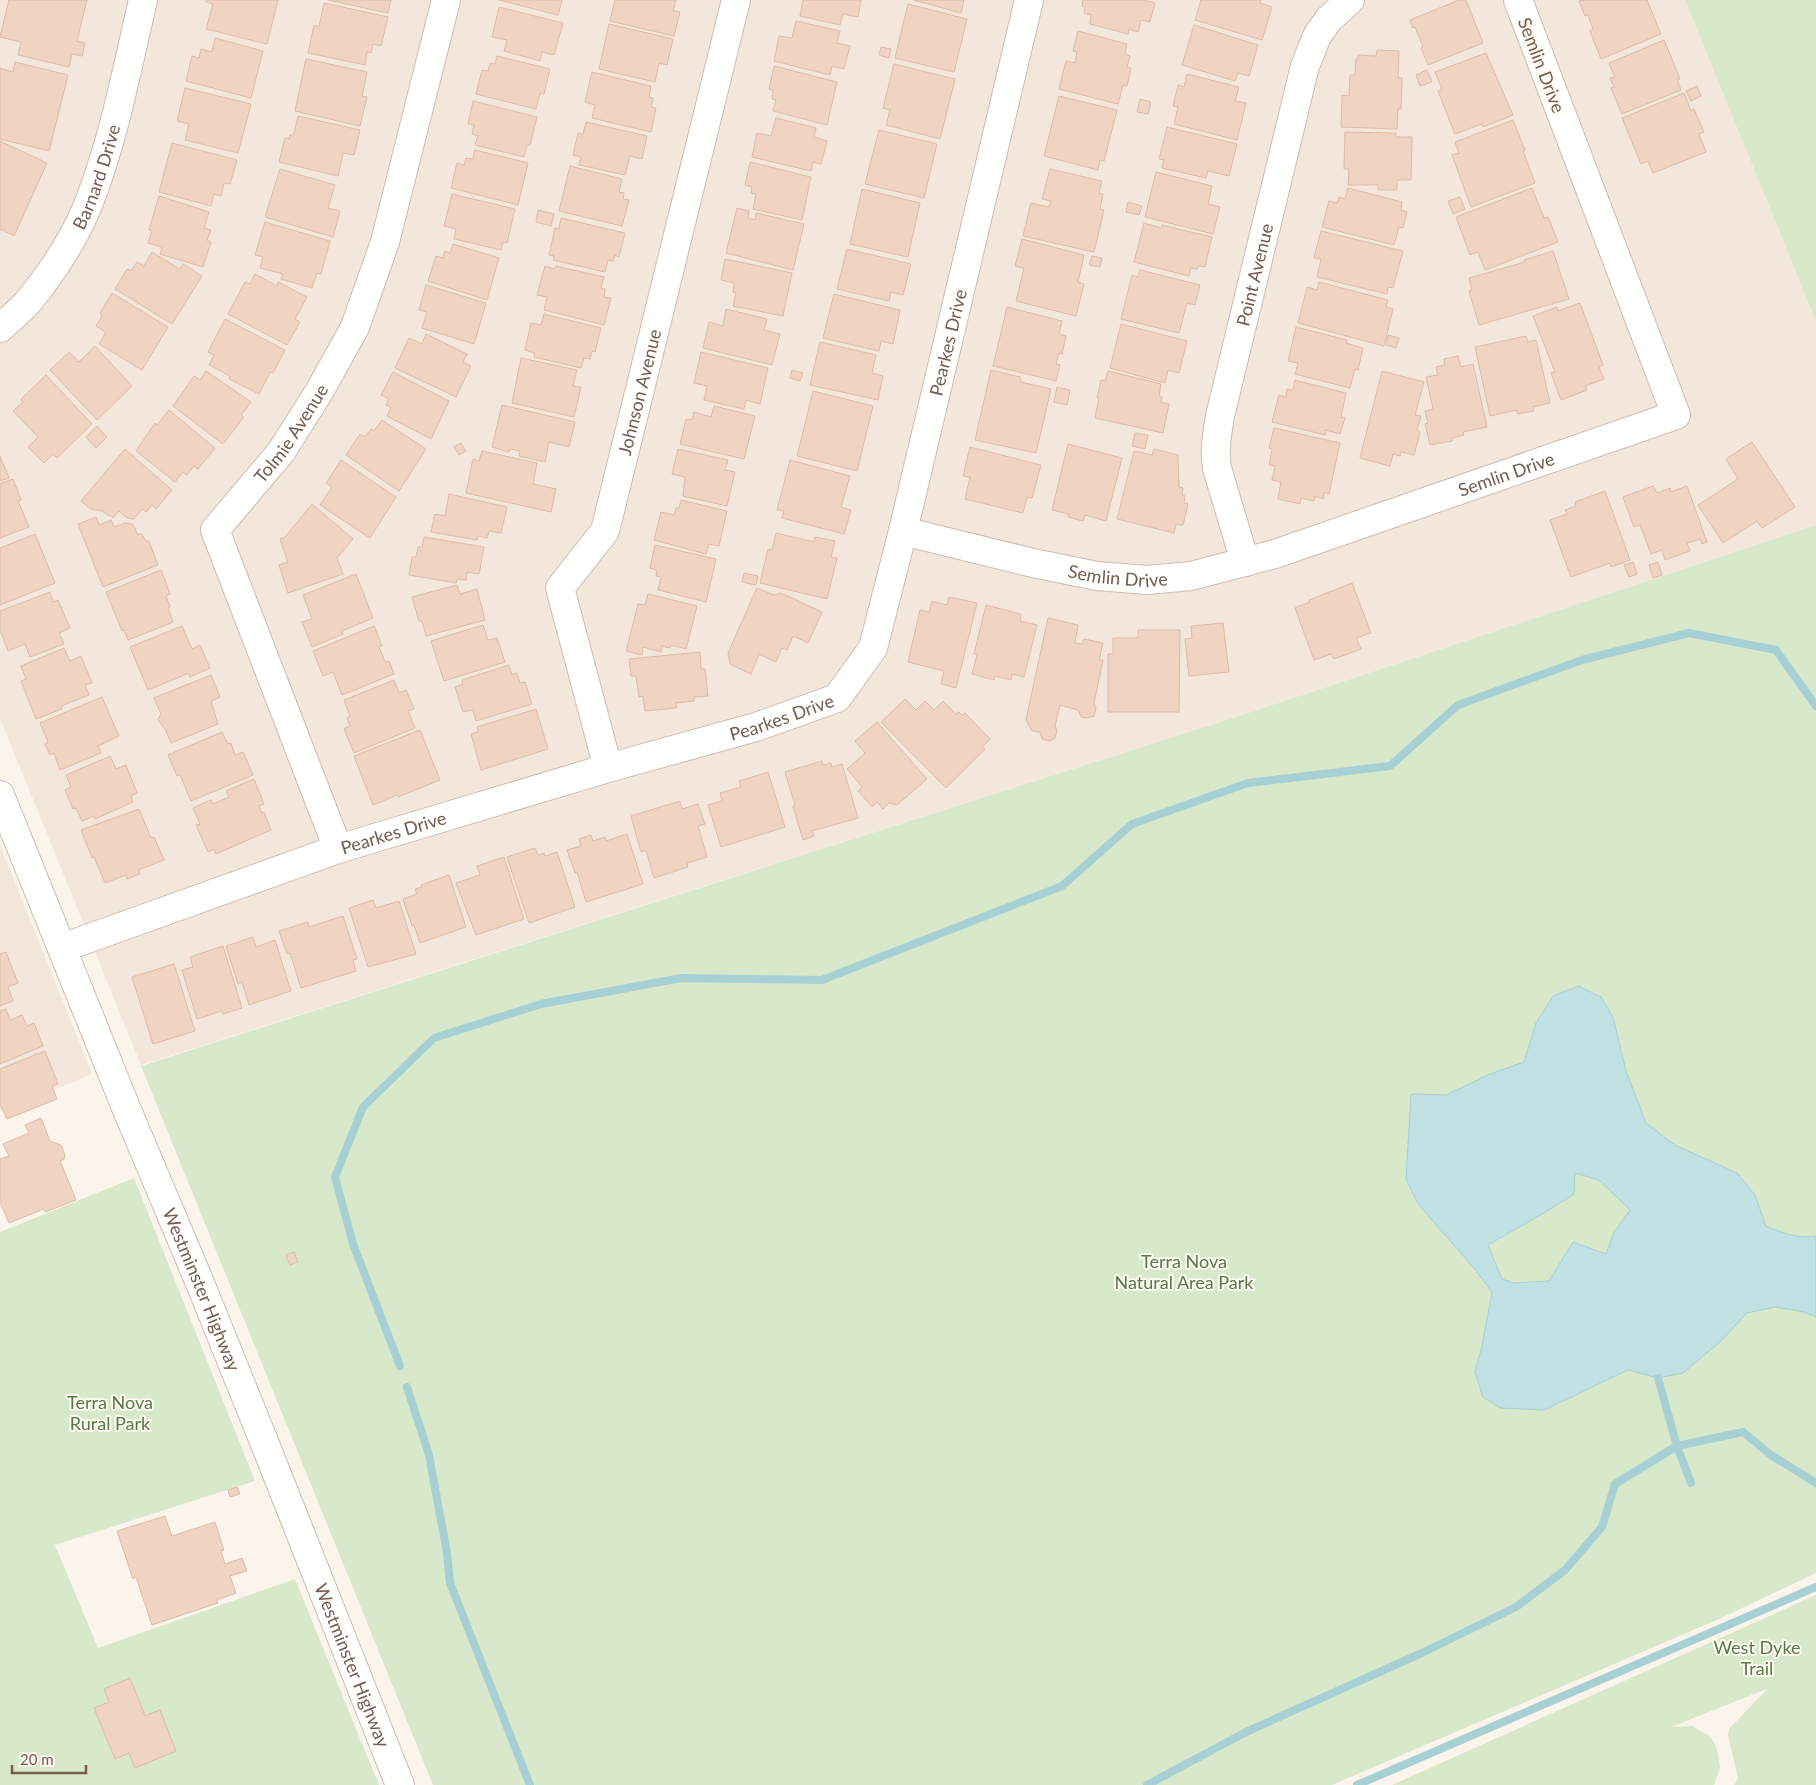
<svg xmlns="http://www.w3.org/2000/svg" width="1816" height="1785" font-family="Lato,sans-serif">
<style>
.residential{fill:#f3e6da}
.green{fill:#d7e9ca}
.water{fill:#c0e0e4;stroke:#a7d0d5;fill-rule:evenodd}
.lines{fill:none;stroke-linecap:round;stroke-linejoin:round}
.stream{stroke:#a7d0d5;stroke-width:8}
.building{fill:#efd4c4;stroke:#e0baa6}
.minor-casing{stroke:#cdbcb1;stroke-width:30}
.minor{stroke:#fff;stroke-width:28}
.labels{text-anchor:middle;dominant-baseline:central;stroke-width:4;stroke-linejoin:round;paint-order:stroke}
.street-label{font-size:18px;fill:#755b4f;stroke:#fef9f1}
.park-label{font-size:18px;fill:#587a48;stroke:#fef9f1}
</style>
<rect width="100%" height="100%" fill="#fbf4eb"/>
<!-- residential -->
<path class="residential" d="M0,0h1685l131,321v204l-580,192 -1095,348 -141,-347z
M0,845l92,229 -92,38z"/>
<!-- green -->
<path class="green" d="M1685,0h131v321z
M1816,525v1048l-97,46 -387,166h-899l-292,-719 1095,-349z
M134,1178l121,303 -200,64 43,103 197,-69 84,206h-379v-553z
M1816,1595v190h-82l4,-7 -10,-42 1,-7 38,-40 -96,38 21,-1 19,11 6,12 3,19 -6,17h-322z"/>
<!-- water -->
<path class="water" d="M1579,986l22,11 12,20 13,54 20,52 29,22 62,28 18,22 11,31c16,7 32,13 50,10v81l-12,-5 -29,-5 -28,6 -26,28 -38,32 -25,5 -30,-8 -84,40 -44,-2 -17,-11 -8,-25 7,-26 10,-54 -19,-25 -55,-63 -12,-25 5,-85 35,1 44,-21 34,-12 12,-39 17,-27zM1575,1173l24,7 31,30 -16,22 -8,22 -33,-12 -24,39 -35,2 -12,-4 -14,-34 56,-32 30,-19z"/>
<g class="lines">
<!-- stream -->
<path class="stream" d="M400,1366l-47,-122 -18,-67 28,-70 71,-69 107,-34 140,-26 141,2 240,-94 70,-62 116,-41 142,-17 68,-61 124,-45 107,-27 87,17 40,56
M1658,1378l19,68 14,37
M407,1387l22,68 18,98 3,30 80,202
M1147,1785l99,-53 178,-80 92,-45 49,-37 37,-43 13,-43 62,-38 66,-14 28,23 45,28
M1357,1785l459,-198"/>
</g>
<!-- building -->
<path class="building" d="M9,0h78l-10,41 8,2 -3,13 -10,-2 -3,13 -51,-12 3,-13 -21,-5z
M206,0h72l-11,44 -61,-15 7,-25 -7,-2z
M328,0h63l-3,13z
M499,0h63l-4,15z
M615,0h61l-3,11 7,1 -6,24 -64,-15z
M803,0h58l-3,17 -15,-3 -3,11 -40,-9z
M913,0h51l-3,13z
M1083,0h61l11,3 -5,19 -9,-2 -3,12 -9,-3 -1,5 -38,-10 1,-9 -7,-2 1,-6 -3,-1z
M1201,0h60l-1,3 12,4 -10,33 -67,-20z
M1459,0h7l17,43 -55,22 -7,-17 2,-1 -8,-20 -2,1 -3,-8z
M1582,0h65l14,34 -60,25 -11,-28 3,-2 -5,-14 -3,1 -6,-15z
M324,3l64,14 -7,29 -8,-2 -2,9 -4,-1 -2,13 -57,-12 6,-28 5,2z
M908,4l59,15 -13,53 -59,-14z
M499,7l64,16 -9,32 -12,-3 -2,9 -36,-10 3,-11 -15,-3z
M796,21l44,10 -3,12 13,3 -6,23 -12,-3 -2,9 -56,-14 5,-25 13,2z
M609,24l64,15 -6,26 -8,-2 -4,19 -56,-13z
M1194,25l64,20 -9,31 -11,-3 -3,8 -53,-16z
M1078,31l49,13 -2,10 5,2 -3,11 4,1 -4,18 -4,-1 -5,19 -59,-15 7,-28 9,2 2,-11 -4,-1z
M215,38l48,13 -12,47 -65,-17 6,-25 7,2 2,-9 11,3z
M1664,40l16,39 -3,1 4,10 -59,24 -11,-26 3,-1 -4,-9 5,-1 -6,-14z
M881,47l10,2 -2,9 -10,-3z
M1377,50l22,1 -1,27h4l-1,31h-3l-1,20 -56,-2 1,-32 7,1 1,-21h5l1,-16h2v-4l18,1z
M1486,53l27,62 -30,12 -1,-3 -27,10 -17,-43 4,-2 -7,-17z
M497,56l53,13 -6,25 -4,-1 -4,16 -60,-15 6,-24 6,1 2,-8 5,1z
M306,59l61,13 -5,24 5,1 -7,29 -65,-15z
M15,62l53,13 -19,76 -49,-12v-71l13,4z
M894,64l61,15 -15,60 -54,-14 4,-15 -7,-2z
M774,66l63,16 -10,43 -54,-14 3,-11 -4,-1 1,-9 -4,-1z
M1427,70l5,12 -12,4 -4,-11z
M592,72l59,14 -2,11 4,1 -2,9 5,1 -5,24 -59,-14 3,-13 -10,-3z
M1187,74l52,13 -4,14 11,2 -9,37 -63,-16 4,-17 -5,-1 5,-21 6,2z
M1697,86l4,10 -10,5 -5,-10z
M185,88l66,16 -13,49 -53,-13 4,-16 -12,-3z
M1684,93l7,18 3,-2 10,23 -5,2 7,18 -53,21 -5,-12 -7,3 -19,-46z
M1059,96l58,14 -13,51 -4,-1 -2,10 -54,-14z
M1140,99l11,3 -3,12 -11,-2z
M473,101l64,16 -7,28h-3l-3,12 -49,-12 3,-9 -6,-2 2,-9 -6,-1z
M298,116l62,14 -6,25 -11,-2 -5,23 -59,-14 6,-24 4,1 1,-4 4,-1z
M776,118l40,10 -2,9 13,4 -6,23 -8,-2 -2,9 -59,-14 5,-24 14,3z
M1513,120l12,30 -2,1 12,32 -64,24 -19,-52 7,-2 -4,-11z
M586,122l61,14 -5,23 -12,-3 -5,19 -46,-10 2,-8 -8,-2 5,-22 5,1z
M1167,127l70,17 -8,32 -21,-5 -2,7 -44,-10 2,-8 -5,-1z
M879,130l58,14 -13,54 -59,-14z
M1345,132l51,1v4h16l-1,43h-14v10h-19v-5h-30l1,-16h-5z
M0,141l47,22 -33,73 -14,-7z
M172,143l65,17 -7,24 -6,-1 -3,13 -7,-2 -3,12 -52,-14z
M475,150l53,13 -10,42 -67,-17 6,-25 7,2 2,-7 7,1z
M750,162l61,15 -9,43 -49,-11 3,-15 -5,-1 1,-6 -7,-2z
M570,166l52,13 -3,13 5,1 -1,6 6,1 -7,26 -63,-15z
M280,169l55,16 -7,23 12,3 -7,26 -68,-20z
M1050,169l52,12 -3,12 4,1 -3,15 4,1 -10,42 -71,-16 8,-33 18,4 2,-6 -9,-2z
M1156,172l56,14 -4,18 12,3 -7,27 -68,-17z
M1348,188l54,14 -1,8 6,2 -4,16 -4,-1 -5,18 -72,-18 7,-26 8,2 2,-6 6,2z
M1532,188l12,30 4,-1 10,25 -73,28 -7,-18 -8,3 -14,-38z
M862,189l58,14 -12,54 -58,-13z
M452,194l63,15 -8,34 -4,-1 -2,8 -47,-11 2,-10 -12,-3z
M159,196l50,16 -5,16 7,2 -4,10 4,2 -8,25 -43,-13 2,-7 -14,-4 4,-12 -3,-1z
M1460,197l5,12 -12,5 -5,-13z
M1128,202l14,4 -3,9 -13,-3z
M737,208l12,3 -1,7 7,2 1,-7 48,11 -11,46 -67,-17z
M538,210l16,4 -3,12 -15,-4z
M561,218l64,15 -6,24 -4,-2 -2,6 -5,-1 -3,12 -52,-12 1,-4 -5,-1 6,-27 4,1z
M265,222l65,19 -9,33 -4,-1 -5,15 -31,-9 2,-5 -23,-6 3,-11 -8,-2z
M1144,223l17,5 1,-3 50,12 -7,30 -7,-1 -1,3 -6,-1 -2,8 -55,-14z
M1321,231l82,20 -10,37 -5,-1 -1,7 -70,-17 4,-18 -7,-1z
M1022,239l62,16 -6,27 6,2 -8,32 -60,-15 8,-33 -9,-2z
M453,244l46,14 -12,42 -59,-19 8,-25 7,2 2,-7 5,2z
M847,249l64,15 -8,31 -12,-3 -2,9 -52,-12z
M1553,251l16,48 -90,26 -10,-34 3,-1 -3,-12 56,-16 -1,-2z
M152,252l28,17 3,-5 19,12 -30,48 -57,-35 12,-20 4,2 6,-9 7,4z
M1092,256l10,2 -2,9 -11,-2z
M725,259l67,14 -9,43 -50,-10 3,-13 -3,-1 1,-9 -13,-3z
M545,266l10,3 1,-3 48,11 -3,11 4,1 -1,8 7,1 -7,27 -60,-15 3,-13 -10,-2z
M1140,270l60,15 -5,20 -8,-2 -8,30 -58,-14 11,-44 6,2z
M255,274l22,12 1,-4 29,15 -12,22 5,3 -13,23 -59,-31 17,-32 5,2z
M1319,282l69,18 -2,7 7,2 -9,37 -86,-23 9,-36 10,3z
M426,285l60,18 -12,41 -52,-16 5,-16 -8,-2z
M112,293l56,34 -26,43 -43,-26 7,-12 -10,-6 6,-10 -2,-3z
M834,294l66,16 -7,34 -12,-3 -2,10 -56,-13z
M1580,303l23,62 -4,2 5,12 -19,7 2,4 -26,10 -10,-27 4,-1 -22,-56 24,-9 1,4z
M1007,307l55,14 -3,13 7,2 -4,18 -3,-1 -3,11 4,1 -4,16 -63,-15z
M726,309l41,10 -3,11 16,4 -8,31 -69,-17 6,-26 14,4z
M544,314l57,14 -6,24 -3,-1 -2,8 -6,-1 -3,10 -47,-11 1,-4 -10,-3 6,-27 10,2z
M225,319l60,31 -12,23 -3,-1 -11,22 -30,-15 1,-3 -21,-11 5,-10 -6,-3z
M1121,324l66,17 -8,32 -11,-3 -3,13 -55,-15z
M1296,327l51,13 -1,3 17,5 -5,22 -3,-1 -5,19 -55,-14 3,-11 -10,-2z
M426,334l41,20 -4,8 8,4 -15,31 -61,-29 14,-30 13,6z
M1388,335l11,3 -3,10 -10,-3z
M1526,336l2,6 8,-2 14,63 -17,4 1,4 -17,3v-4l-27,6 -15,-69z
M820,342l56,13 -4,18 11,3 -5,24 -68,-15z
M95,346l37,40 -35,34 -47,-50 19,-18 10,10z
M701,352l67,16 -8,36 -14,-4 -2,9 -40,-9 3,-14 -13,-3z
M1458,356l3,11 12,-3 14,63 -24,5 1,3 -12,3v3l-22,4 -5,-21 3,-1 -3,-12 8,-2 -7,-32 12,-2 -2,-8 9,-2 -1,-6z
M521,358l56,12 -4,16 8,1 -7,30 -62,-14z
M792,370l11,3 -3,8 -10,-3z
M991,370l29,7 1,5 30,7 -15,64 -61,-13z
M206,371l45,31 -10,13 3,2 -21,27 -50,-38 21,-30 6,4z
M1108,371l53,13 -2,12 3,1 -1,5 8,2 -6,29 -68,-15 4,-20h-2l4,-18 4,1z
M1382,371l42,11 -9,33 6,1 -4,14 3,2 -6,23 -13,-3 -1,4 -7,-2 -3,12 -30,-8z
M393,372l56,29 -18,38 -44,-23 4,-8 -5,-3 3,-6 -8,-4z
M46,375l46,49 -35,34 -4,-4 -9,9 -16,-16 10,-10 -25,-26 10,-9 -2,-3z
M1295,380l51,13 -5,24 4,1 -5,16 -14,-4 -1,5 -53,-13 7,-27 7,2 1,-8 6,1z
M1057,387l13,3 -3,15 -13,-3z
M813,391l60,15 -16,65 -60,-15z
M502,405l73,17 -6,25 -20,-5 -4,20 -26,-6 1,-5 -10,-2 -1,3 -17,-5z
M714,406l41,10 -11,43 -64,-15 6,-25 6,1 2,-8 17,5z
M169,410l46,38 -17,21 -4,-3 -7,9 -4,-3 -8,10 -39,-31 19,-28 2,2z
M382,420l44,29 -27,42 -53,-36 14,-21 5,3 6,-8 3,2z
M97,426l10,11 -11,11 -10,-11z
M1274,428l66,15 -11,51 -5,-2 -1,7 -8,-3 -1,5 -13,-3 -1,6 -22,-5 3,-17 -9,-2 3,-14 -6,-1 3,-16 -3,-1z
M1135,433l13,2 -3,14 -13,-3z
M1752,442l43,65 -33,21 -5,-7 -34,22 -25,-38 40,-26 -12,-20z
M461,443l5,8 -7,4 -5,-8z
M1068,444l54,14 -16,63 -21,-6 -2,6 -15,-4 1,-3 -17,-4z
M970,447l71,18 -9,33 -5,-1 -4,16 -58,-14 5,-22 -7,-1z
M125,449l47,41 -16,19 -4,-4 -6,7 -4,-3 -8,10 -7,-1 -8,-7 -6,7 -3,-3 -1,1 -7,-5 -11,-2 -10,-8z
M678,449l50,11 -3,10 10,2 -8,34 -44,-10 2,-19 -13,-3z
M1154,449l24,6 1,32 4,1 -1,7 3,1 -1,7 4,1 -5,21 -7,-1 -2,9 -57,-14 17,-68 18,4z
M482,451l55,12 -4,21 23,5 -5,23 -85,-19 7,-34 6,2z
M0,456l9,22 -9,3z
M341,460l55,37 -26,41 -50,-33 12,-18 -6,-4z
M790,460l60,16 -9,31 10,3 -7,24 -62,-16 2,-7 -7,-1z
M13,479l8,21 -3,1 11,26 -29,11v-54z
M1653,486l4,7 13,-5 1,4 16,-6 20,56 -5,2 -2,-5 -13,4 3,8 -25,9 -3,-10 -11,4 -11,-29 -6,2 -11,-30z
M1605,491l25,69 -19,7 -1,-4 -39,14 -21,-57 17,-6 -2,-4 11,-4 -1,-4z
M449,494l58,13 -6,26 -12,-2 -2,7 -9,-2 -1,4 -46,-8 4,-18 10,2z
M681,500l46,11 -8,35 -10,-2 -3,10 -52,-14 7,-28 13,3 2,-7h3z
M312,504l41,35 -16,19 6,16 -55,19 -9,-28 9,-3 -8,-23 5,-2z
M96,517l3,8 12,-5 3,7 11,-4 7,1 3,4 2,6h5l4,7h3l9,24 -55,22 -25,-63z
M776,533l38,9 1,-5 20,4 -4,16 6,1 -10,41 -67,-16 8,-34 4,1z
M35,534l20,49 -55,22v-57z
M424,537l60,10 -5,27 -12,-2 -1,8 -9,-1 -1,4 -47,-8 3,-18h4l2,-10h4z
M655,545l61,14 -10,43 -48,-12 3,-13 -5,-1 1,-6 -7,-2z
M1633,562l4,12 -8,3 -5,-12z
M1658,562l4,13 -9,3 -4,-13z
M161,570l9,24 -4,2 4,11 -2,1 5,14 -45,18 -4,-10 -2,1 -16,-39z
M744,573l14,3 -2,9 -14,-3z
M356,574l17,44 -31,13 1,3 -31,13 -10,-25 10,-3 -9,-24z
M1352,583l19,50 -15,5 5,11 -27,10 -3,-5 -17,6 -19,-52 15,-6 -1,-2z
M457,585l3,9 17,-5 8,31 -59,16 -4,-15h-3l-7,-24z
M757,588l17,7 7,-2 41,19 -14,31 -15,-7 -6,14 -5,-2 -6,14 -17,-8 -8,20 -21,-10 -2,-11z
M50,592l3,10 5,-2 12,28 -11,5 5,11 -34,13 -5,-13 -17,7 -8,-21v-19z
M648,594l49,12 -11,43 -15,-4 -1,3 -8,-2 -1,6 -18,-5 -1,8 -16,-4 12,-47 7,1z
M949,597l28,6 -21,85 -15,-4 3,-13 -36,-9 12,-52 9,2 3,-11 15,4z
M986,605l35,9 -1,7 17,4 -13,52 -12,-3 -1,6 -16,-4 -1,4 -22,-6 5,-19 -3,-1z
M1048,618l30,7 -3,18 7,1 2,-5 19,4 -4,17h4l-9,43 2,5 -2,8 -7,2 -6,-1 -3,-7 -18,-5 -5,21 2,5 -2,7 -5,3 -8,-2 -2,-7 -8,-1 -6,-11z
M1223,623l6,49 -40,4 -4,-37 7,-1 -1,-12z
M483,625l5,15 9,-2 8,24 -61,19 -13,-40z
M182,626l10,23 8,-4 10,23 -20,9 -1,-4 -41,17 -18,-43z
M374,626l8,20 -3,1 6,15 4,-1 5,13 -52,21 -9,-23 -10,4 -10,-25z
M1138,630h42l-1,82h-71v-58h5v-16h25z
M64,648l6,13 11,-5 11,27 -7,2 4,10 -28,11 1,3 -26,10 -15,-38 5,-2 -5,-13z
M700,652l1,17h4l3,27 -14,1v4l-18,2 1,5 -32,3 -2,-15 -4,1 -3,-21h-5l-2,-17z
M509,665l3,10 5,-2 3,10 5,-1 7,22 -56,17 -3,-11 -10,2 -8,-25 8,-3 -1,-4z
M211,675l9,22 -9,4 7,23 -47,19 -6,-14 -3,-3 -4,-7 3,-5 -7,-16z
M394,680l5,13 7,-3 8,19 -6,2 7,17 -61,25 -10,-24 6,-3 -3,-8 3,-2 -6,-16z
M102,697l17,39 -21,10 3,7 -41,17 -6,-17 -4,2 -5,-11 3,-2 -8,-19z
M905,699l11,11 9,-9 9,9 9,-9 13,13 3,-2 3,3 3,-2 25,26 -8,8 3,2 -39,39 -65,-66z
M536,709l12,40 -67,21 -10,-36 7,-2 -1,-5z
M877,722l50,57 -30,26 -8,-2 -6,6 -6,-7 -5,5 -14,-16 4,-4 -15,-18 18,-16 -10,-12z
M420,730l20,50 -42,17 -1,-2 -24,10 -19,-49z
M222,732l6,12 3,-1 4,12 8,-3 10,23 -62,26 -11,-26 -3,1 -9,-21z
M110,756l6,13 10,-4 11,28 -6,3 2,6 -38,17 -1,-3 -12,5 -6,-13 -3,1 -8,-19 6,-3 -5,-12z
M822,761l1,4 8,-2 1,4 10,-3 16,54 -46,13 2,5 -11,4 -10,-34 2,-1 -10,-33z
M768,772l17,55 -64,20 -13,-42 14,-4 -2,-8 21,-6 -2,-6z
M254,779l10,25 -5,2 3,7 2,-1 7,18 -55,24 -2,-5 -6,3 -12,-27 4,-1 -7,-16 18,-8 2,4 16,-7 -3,-6z
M680,801l2,8 16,-5 7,20 -7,2 9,31 -20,6 1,4 -34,11 -8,-28 -5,2 -10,-36z
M139,809l12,29 3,-1 10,23 -26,10 2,4 -13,5 -1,-4 -21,8 -11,-26 -2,1 -11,-28z
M627,834l16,50 -57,18 -9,-30 -2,1 -8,-23 14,-4 -2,-7 12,-4 2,6 12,-4 1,4z
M535,848l3,7 6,-2 1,3 12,-4 18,55 -46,16 -22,-66z
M504,857l20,62 -48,16 -20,-52 24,-8 -3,-9z
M449,875l17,52 -46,16 -6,-18 -2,1 -9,-27 14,-5 -2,-5 7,-2 -1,-2z
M373,900l3,8 23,-7 17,53 -48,13 -19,-59z
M343,916l14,43 -4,1 3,11 -55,17 -11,-35 -3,1 -8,-23 29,-9 1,5z
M253,937l3,10 19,-7 16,51 -42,14 -7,-23 -4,2 -12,-38z
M223,946l19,62 -19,6 -1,-3 -25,8 -15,-49 11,-3 -3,-10z
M6,952l12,31 -10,4 5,14 -13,5v-52z
M174,964l21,67 -42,13 -21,-67z
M6,1009l4,11 12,-5 5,11 7,-3 9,23 -43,18v-53z
M45,1051l13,33 -6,2 5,13 -50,20 -7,-15v-35z
M41,1118l9,23 11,4 4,10 -1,4 -4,2 16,39 -31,12 -1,-3 -35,14 -9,-21v-43l9,-3 -6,-12 26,-11 -4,-8z
M294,1252l4,10 -8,3 -4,-10z
M237,1487l3,7 -10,3 -2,-7z
M165,1516l7,20 43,-14 9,28 -3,1 4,13 17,-6 5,13 -17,5 6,17 -19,7 1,3 -66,22 -16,-48 -3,2 -16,-48z
M130,1678l15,38 15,-6 16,41 -41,17 -6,-15 -14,6 -21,-51 15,-6 -5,-13z"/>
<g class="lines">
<defs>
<g id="minor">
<path id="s1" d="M0,328c9,-8 20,-17 28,-26 23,-28 46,-63 60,-97 26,-66 39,-136 55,-205"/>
<path id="s2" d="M903,531l130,32 64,13 50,4 44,-4 84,-22 401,-139 -158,-415"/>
<path id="s3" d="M1245,562l-28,-94c-3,-17 0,-34 3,-52l85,-350 12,-30 12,-17 21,-19"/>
<path id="s4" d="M608,768l-48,-180 45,-57 131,-531"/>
<path id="s5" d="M0,795l127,315 73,173 65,161 135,341"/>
<path id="s6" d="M338,849l-123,-319 66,-78 38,-60 36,-65 30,-85 61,-242"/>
<path id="s7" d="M62,948l276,-99 270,-81 148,-41 81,-29 36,-50 30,-117 126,-531"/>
</g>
</defs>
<!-- minor casing -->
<use href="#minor" class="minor-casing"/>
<!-- minor -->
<use href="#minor" class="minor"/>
</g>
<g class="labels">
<!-- street labels -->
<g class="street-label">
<text transform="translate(1542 65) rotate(69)">Semlin Drive</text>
<text stroke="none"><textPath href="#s1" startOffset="182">Barnard Drive</textPath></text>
<text stroke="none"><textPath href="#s3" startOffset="296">Point Avenue</textPath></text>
<text stroke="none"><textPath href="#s7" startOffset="1191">Pearkes Drive</textPath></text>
<text stroke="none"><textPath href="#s4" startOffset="402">Johnson Avenue</textPath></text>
<text stroke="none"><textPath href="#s6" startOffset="465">Tolmie Avenue</textPath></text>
<text stroke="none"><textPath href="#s2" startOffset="625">Semlin Drive</textPath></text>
<text stroke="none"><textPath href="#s2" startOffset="220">Semlin Drive</textPath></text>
<text stroke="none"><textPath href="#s7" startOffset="756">Pearkes Drive</textPath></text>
<text stroke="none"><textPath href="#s7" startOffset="351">Pearkes Drive</textPath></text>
<text stroke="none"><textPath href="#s5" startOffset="534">Westminster Highway</textPath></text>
<text stroke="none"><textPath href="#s5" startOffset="939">Westminster Highway</textPath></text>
</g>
<!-- park labels -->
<g class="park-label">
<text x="1184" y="1261">Terra Nova<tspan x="1184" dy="21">Natural Area Park</tspan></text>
<text x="110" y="1402">Terra Nova<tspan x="110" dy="21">Rural Park</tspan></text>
<text x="1757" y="1647">West Dyke<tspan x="1757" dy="21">Trail</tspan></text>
</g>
</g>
<!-- scale -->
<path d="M12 1765v8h74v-8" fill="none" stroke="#755b4f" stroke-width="2.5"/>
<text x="20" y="1765" font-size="15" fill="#755b4f" stroke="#fef9f1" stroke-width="4" paint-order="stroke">20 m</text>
</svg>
